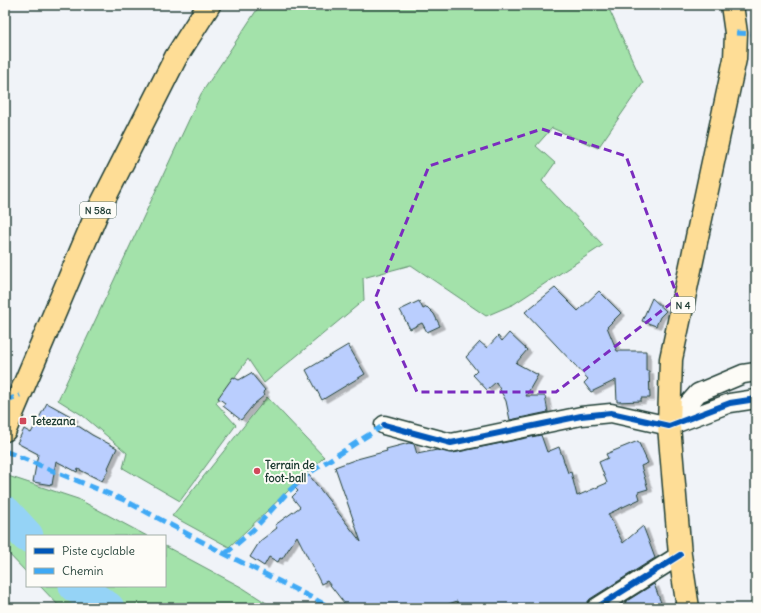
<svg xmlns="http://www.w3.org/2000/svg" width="761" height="613" font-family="Delius,sans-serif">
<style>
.green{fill:#a3e2aa;stroke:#61906f}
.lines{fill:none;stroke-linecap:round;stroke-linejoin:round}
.river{stroke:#95d3f6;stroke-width:33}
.building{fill:#bacefe;stroke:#1f3d34;filter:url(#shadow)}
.minor-casing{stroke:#1f3d34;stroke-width:21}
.major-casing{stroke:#1f3d34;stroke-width:25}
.minor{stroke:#fdfcf7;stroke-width:18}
.major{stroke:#fedd96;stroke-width:22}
.quiet{stroke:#3fa9f5;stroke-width:5;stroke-dasharray:10 5;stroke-linecap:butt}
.cycleway-casing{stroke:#fdfcf7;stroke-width:8}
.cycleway{stroke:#0057b8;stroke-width:6}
.marked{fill:none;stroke:#7b2cbf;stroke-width:3;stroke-dasharray:8 5;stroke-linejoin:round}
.poi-dot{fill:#d1495b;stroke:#fdfcf7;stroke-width:1.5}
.labels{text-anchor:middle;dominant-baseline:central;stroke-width:4;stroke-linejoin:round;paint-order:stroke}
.shield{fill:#fdfcf7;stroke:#62766e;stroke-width:1}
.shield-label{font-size:10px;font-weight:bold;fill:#1f3d34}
.poi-label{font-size:11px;font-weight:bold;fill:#1f3d34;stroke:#fdfcf7;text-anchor:start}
</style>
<defs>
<filter id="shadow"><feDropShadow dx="4.5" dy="2.5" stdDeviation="0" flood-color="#0004"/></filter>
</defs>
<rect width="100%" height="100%" fill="#f0f3f8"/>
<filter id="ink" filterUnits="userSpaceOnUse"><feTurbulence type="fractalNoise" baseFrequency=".025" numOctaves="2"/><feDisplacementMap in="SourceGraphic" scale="8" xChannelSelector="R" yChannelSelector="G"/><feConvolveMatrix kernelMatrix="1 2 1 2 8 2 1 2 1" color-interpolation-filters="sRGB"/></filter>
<g filter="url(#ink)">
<!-- green -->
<path class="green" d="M260,5h330l19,4 34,74 -45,65 -46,-20 -16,18 19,17 -13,18 61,64 -89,59 -28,12 -75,-51 -48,13 1,22 -100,83 -16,-24 -32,44 20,22 -56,76 -57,-33 4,-15 -45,-38 -24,-15 143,-306z
M267,397l57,60 -95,90 -57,-31z
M5,475l73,24 69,37h-120v37l-22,-23z
M165,546l78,42 31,20h-213l-21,-22h125z"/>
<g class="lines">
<!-- river -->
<path class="river" d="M5,512l22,24
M75,586l33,22"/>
</g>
<!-- building -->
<path class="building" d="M555,288l23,23 21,-20 22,22 -14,14 10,24h29v20h3l1,27h-9v3l-24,1 -1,-22 -25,12 -7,-9 4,-4 -63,-67z
M652,298l14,13 -6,6 -4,9 -14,-5z
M419,301l4,8 4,-2 7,7 6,12 -13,6 -5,-9 -12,6 -10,-19z
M509,333l18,17 -11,13 22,12 -12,21h19l3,16 -38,8 -4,-19 -10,-19 -9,8 -14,-15 4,-4 -11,-14 14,-15 7,6 11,-12 4,5z
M348,345l17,29 -43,26 -16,-30z
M251,373l14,17 -2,2 2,3 -11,9 -13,16 -18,-14 2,-3 -7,-5 15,-21 6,3z
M47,403l27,15 -2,4 20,13 25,13 -9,20 1,1 -7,12 -24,-12 -1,3 -21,-11 -4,24 -19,-3 5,-28 -21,-11 7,-14 7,4z
M541,435l6,17 12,-5 9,26 3,-1 6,24 30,-13 -8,-21 9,-4 -2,-4 32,-13 10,22 -7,3 7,23 -10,3 2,7 -32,15 15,29 20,-17 12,32 -65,41 -3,4 -1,5h-126l-3,-7 -19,7h-90l-21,-27 -6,3 -24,-48 -15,23 -2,-1 -2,4 -9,-5 -5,9 -14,-9 10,-16 17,-13 -2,-3 25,-18 -8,-10 6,-6 -3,-3 14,-13 52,67 -26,-75 22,-8 30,-8 -1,-2 23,-6 5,1 3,10 20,-4 16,3z
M654,584l9,24h-34l-4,-6z"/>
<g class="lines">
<defs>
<path id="minor" d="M671,424l27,-31 45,-19 13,-2
M384,425l67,18 130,-27 30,-3 58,13 61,-23 26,-4
M596,608l84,-53"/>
<path id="major" d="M5,430l92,-217 79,-156 33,-52
M688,608l-8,-53 -11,-129 2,-67 64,-300 1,-26 -4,-28"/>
</defs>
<!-- minor casing -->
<use href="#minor" class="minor-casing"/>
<!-- major casing -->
<use href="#major" class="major-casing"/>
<!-- minor -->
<use href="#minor" class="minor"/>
<!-- major -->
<use href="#major" class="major"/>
<!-- quiet -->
<path class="quiet" d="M736,33l20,1
M5,401l15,-6
M5,451l119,49 101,54 107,54
M225,554l28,-24 36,-39 20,-18 75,-48"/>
<defs>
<path id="cycleway" d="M384,425l67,18 130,-27 30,-3 58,13 61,-23 26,-4
M596,608l84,-53"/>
</defs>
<!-- cycleway casing -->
<use href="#cycleway" class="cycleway-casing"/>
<!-- cycleway -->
<use href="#cycleway" class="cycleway"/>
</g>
</g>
<!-- marked area -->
<path class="marked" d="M542,129l84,27 52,142 -122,94h-139l-42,-93 54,-133z"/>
<!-- markers -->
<g class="poi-dot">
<rect x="19" y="417" width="8" height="8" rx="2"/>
<circle cx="257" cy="471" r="4"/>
</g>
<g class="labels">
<!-- shield labels -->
<g class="shield">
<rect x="80" y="202" width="36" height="16" rx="3"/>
<rect x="671" y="297" width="24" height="16" rx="3"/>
</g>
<g class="shield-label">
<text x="98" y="210">N 58a</text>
<text x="683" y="305">N 4</text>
</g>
<!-- poi labels -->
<g class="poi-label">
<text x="31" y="421">Tetezana</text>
<text x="265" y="465">Terrain de<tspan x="265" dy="13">foot-ball</tspan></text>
</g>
</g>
<!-- margin -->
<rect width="761" height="613" fill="none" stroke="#fdfcf7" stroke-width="20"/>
<rect x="10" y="10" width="741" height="593" fill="none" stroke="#1f3d34" stroke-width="1.5" filter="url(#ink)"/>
<!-- legend -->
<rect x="26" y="535" width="140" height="52" fill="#fdfcf7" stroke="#a4b0a9"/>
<rect x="34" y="548" width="20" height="6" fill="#0057b8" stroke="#a4b0a9"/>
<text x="62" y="555" font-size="12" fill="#1f3d34">Piste cyclable</text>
<rect x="34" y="568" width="20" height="6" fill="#3fa9f5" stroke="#a4b0a9"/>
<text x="62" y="575" font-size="12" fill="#1f3d34">Chemin</text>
</svg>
